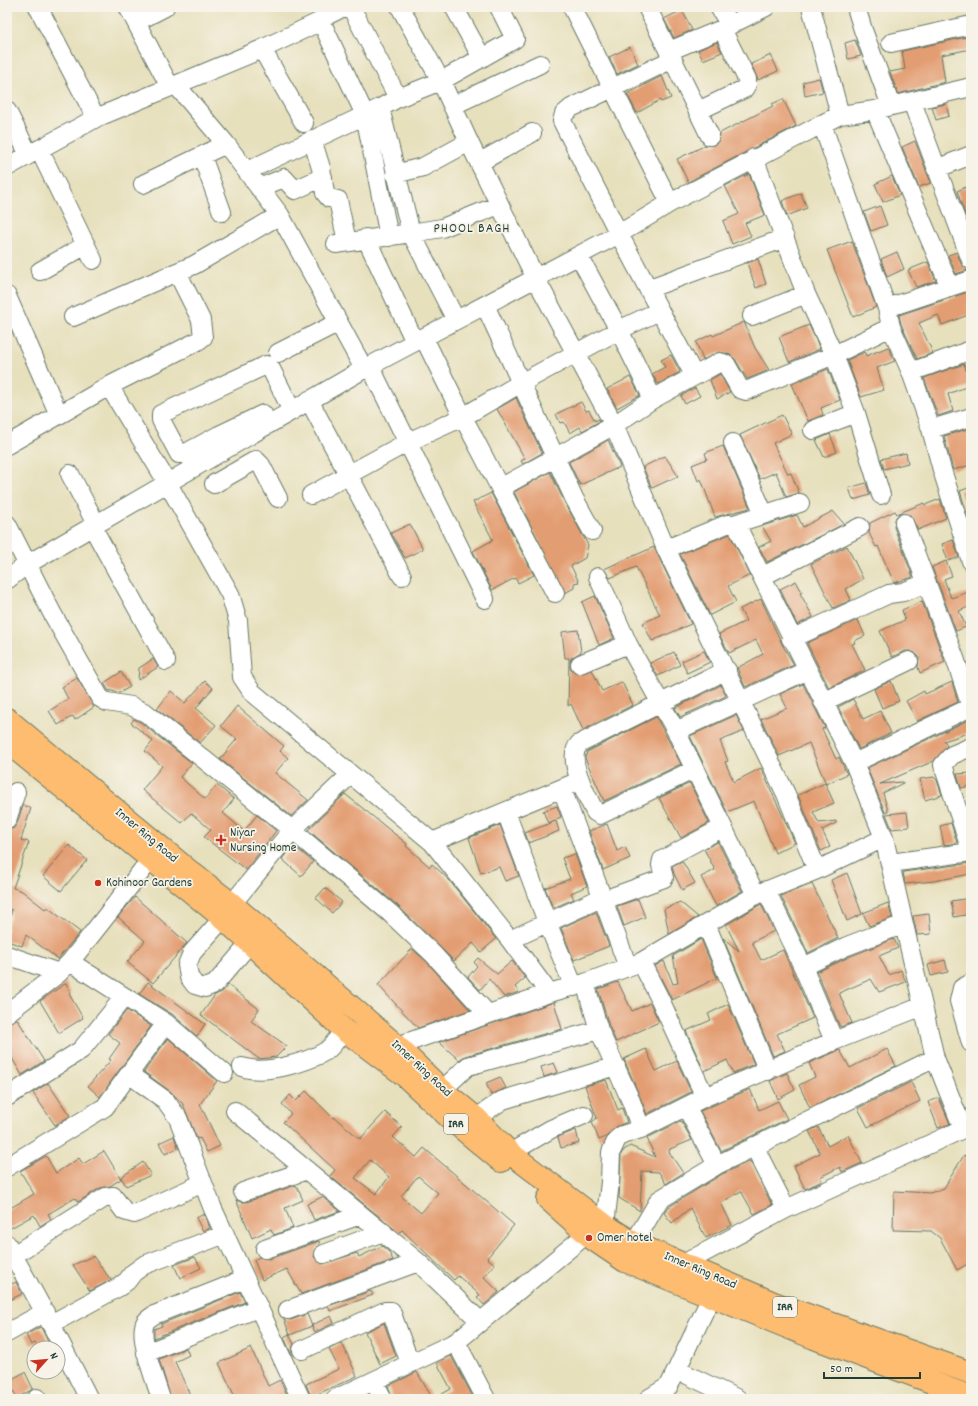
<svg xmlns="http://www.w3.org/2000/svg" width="978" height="1406" font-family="Dekko,sans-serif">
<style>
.building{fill:#e39d72;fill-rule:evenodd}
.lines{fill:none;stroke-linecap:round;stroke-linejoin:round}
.minor-casing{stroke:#657664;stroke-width:20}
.highway-casing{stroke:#657664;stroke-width:24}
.minor{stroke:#fff;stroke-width:18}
.highway{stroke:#fdbc70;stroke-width:22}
.poi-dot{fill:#c8321e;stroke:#f7f3e8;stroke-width:1.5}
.labels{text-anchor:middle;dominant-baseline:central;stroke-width:3.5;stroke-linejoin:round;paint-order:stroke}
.shield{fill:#f7f3e8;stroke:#60746a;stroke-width:1}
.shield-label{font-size:12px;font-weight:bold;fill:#1f3d34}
.poi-label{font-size:13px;fill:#1f3d34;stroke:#f7f3e8;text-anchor:start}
.street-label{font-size:13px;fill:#1f3d34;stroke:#f7f3e8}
.neighbourhood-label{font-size:14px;letter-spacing:1px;fill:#1f3d34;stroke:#f7f3e8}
</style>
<rect width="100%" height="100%" fill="#f7f3e8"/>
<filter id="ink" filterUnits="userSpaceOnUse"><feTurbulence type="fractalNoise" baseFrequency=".025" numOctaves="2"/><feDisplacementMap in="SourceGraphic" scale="8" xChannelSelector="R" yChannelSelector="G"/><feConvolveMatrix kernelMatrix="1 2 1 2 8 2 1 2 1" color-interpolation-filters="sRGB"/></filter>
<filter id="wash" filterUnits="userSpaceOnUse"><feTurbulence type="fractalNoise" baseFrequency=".012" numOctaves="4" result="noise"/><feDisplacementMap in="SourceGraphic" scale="16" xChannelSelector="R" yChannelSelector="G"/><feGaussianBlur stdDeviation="0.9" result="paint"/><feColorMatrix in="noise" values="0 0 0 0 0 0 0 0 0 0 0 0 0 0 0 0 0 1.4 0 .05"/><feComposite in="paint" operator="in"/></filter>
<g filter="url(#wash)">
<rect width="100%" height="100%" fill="#e7e0bd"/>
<g id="blocks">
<!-- building -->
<path class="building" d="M682,10l10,20 -18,8 -10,-19z
M971,36v13l-30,6 4,27 -47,12 -8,-22 15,-3 -3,-18z
M855,40l6,16 -13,3 -3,-16z
M717,42l5,10 -19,8 -5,-10z
M630,47l8,17 -21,10 -8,-17z
M771,55l7,16 -20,9 -7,-16z
M662,76l9,22 -10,4 -1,-2 -23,13 -10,-19z
M819,78l4,14 -18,4 -2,-14z
M783,99l13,27 -108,56 -11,-23 29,-14h9l4,-3 1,-9 53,-27 -1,-2z
M946,104l3,12 -13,4 -4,-13z
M915,141l16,42 -12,4 -17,-40z
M749,174l16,41 -20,8 6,13 -19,8 -9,-23 16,-7 -14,-28z
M892,176l8,19 -17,7 -8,-18z
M966,187l5,13v15l-5,2 -9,-26z
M801,193l6,15 -20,8 -5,-15z
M880,206l7,19 -16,6 -7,-19z
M852,241l24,66 -23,10 -26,-67z
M897,252l7,17 -17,8 -6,-18z
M957,252l4,12 7,6 -12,4 -8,-19z
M758,259l8,25 -10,4 -9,-25z
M928,262l8,19 -20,6 -8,-17z
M971,291v23l-29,11 -4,-10 -19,8 14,30 -16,6 -16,-35 -2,-9z
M744,322l11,26 14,22 -22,9 -12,-20 -6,-5 -10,-2 -16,8 -7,-18 16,-8 1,2z
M809,325l11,24 -31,13 -10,-25z
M888,347l7,14 -18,7 7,22 -23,7 -14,-37 18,-8 1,4z
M671,355l9,17 -22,12 -6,-10 13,-7 -4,-7z
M964,364l7,21 -23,9 5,17 -15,5 -14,-38z
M828,369l12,31 -19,8 2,7 -15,6 -16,-37z
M720,374l10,18 -13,7 -7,-19z
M630,377l10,18 -23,13 -10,-19z
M695,388l5,8 -15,8 -4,-8z
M516,398l26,55 -19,11 -2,-3 4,-2 -28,-50z
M581,402l5,9 3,-1 6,11 4,-2 1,2 -18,10 -2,-4 -10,6 -6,-11 -4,1 -4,-9z
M782,415l10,19 -19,9 15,31 3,-1 8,20 -13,4 -10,-25 -16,7 -20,-44z
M971,428v37l-18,5 -9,-34z
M830,434l7,18 -13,5 -8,-17z
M608,440l12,27 -40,18 -11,-23z
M723,446l27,62 -35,9 -14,-38 -3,2 -6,-16 15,-6 -2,-6z
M906,453l2,10 -24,6 -3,-10z
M665,456l13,20 -26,12 -9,-21z
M550,472l15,31 23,42 -3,13 -14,8 8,16 -5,1v5l-9,5 -51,-101z
M866,483l4,12 -17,5 -4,-12z
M971,487v39l-11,-35z
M491,493l43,82 -16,8 -3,-5 -23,12 -19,-39 20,-11 -20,-38z
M940,499l6,19 -28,12 -8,-15 -9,-2 -5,4 -2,10 19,50 -19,6 -16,-37 -2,1 -7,-14 1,-10 25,-12 2,3 27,-11 1,2z
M833,511l11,13 -77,38 -8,-15 12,-6 -9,-15 35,-11 6,12z
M410,524l13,25 -18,9 -14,-25z
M730,534l20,41 -22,11 8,16 -26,13 -30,-61z
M953,540l6,17 -11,4 -6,-17z
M847,546l16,33 -17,10 5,11 -18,8 -22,-44z
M654,547l37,77 -39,17 -9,-18 17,-8 -24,-48 -26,11 -6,-9z
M946,561l6,15 -8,3 7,19 20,-7v15l-12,5 7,16 -10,4 -24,-64z
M796,581l6,11 -2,1 13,24 -16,8 -17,-36z
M595,596l19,42 -15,7 -17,-43z
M761,599l21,45 12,21 -49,22 -8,-19 26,-14 -7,-14 -27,13 -10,-19 27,-13 -6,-12z
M922,601l23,61 -25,11 -2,-6 1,-10 -4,-4 -5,-2h-5l-13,6 -12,-26 25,-11 -3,-10z
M858,620l7,16 -11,5 1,2 -3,1 13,26 -36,18 -22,-45z
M578,630l3,22 -10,6 -1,10 4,5 5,1 13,-4 10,21 20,-9 11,23 -50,25 -12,-26 -3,2 1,-48h-4l-3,-26z
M704,651l6,11 -23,11 -5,-12z
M674,652l6,13 -22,11 -8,-13z
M153,659l5,8 -20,13 1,-12z
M121,672l9,15 -11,6 -11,-3 -4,-7z
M77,678l17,29 -19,13 -2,-4 -15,9 -9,-14 19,-12 -6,-12z
M205,681l8,7 -17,20 20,17 -16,18 -43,-34 14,-18 14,12z
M891,681l8,20 -17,7 -8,-19z
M952,682l6,20 -41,19 -11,-20 18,-10 1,3z
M803,684l22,44 -3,1 14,30 3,-2 8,17 -21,10 -17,-41 -30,13 -18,-37 26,-11 -7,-14z
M721,685l5,11 -46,21 -5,-9z
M853,699l10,20 17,-8 11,22 -32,16 -21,-42z
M237,706l47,40 -4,5 8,7 -13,15 33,27 -17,16 -71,-57 17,-20 -16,-13z
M736,715l8,16 -24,10 8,20 -3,1 9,20 27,-14 34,75 -20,10 -21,-52 -27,11 -37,-76z
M656,717l25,47 -77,37 -19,-43 2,-6z
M134,719l6,3 52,41 -12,14 25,22 12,-14 17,14 -11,14 21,18 13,-16 19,16 -30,39 -42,-33 7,-7 -20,-17 -9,10 -40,-33 20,-24 -17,-15 8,-10 -22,-18z
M971,719v13l-27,9 3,5 -13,15 -54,23 23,-2v1l-20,10 5,18 -3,1 -18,-44z
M971,773v13l-10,2 -4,-14z
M934,777l3,3 5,15 -17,5 -5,-21z
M690,783l19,40 -28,15 -22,-40z
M825,783l9,20 -21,9 6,11 17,-2v2l-14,7 8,17 -9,4 -23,-56z
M345,794l62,50 -1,2 24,21 2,-3 17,16 47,59 -15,13 -8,-9 -19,18 -57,-56 -89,-75z
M23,805l8,3 -10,32 8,2 -16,46 9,3 23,18 2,-2 33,25 -22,27 -32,-24 -4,11 -15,-5v-13l5,-18 -5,-2v-75l1,-3 6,-2 3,-4z
M557,806l4,11 -13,6 -5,-12z
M907,812l2,15 -17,2 -6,-15z
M556,821l3,10 -30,12 -4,-10z
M951,823l6,20 -13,2 -4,-19z
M607,824l10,27 8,-4 5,11 -27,12 -14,-39z
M500,825l19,51 -14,5 -6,-14 -18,6 -12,-35z
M718,842l24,49 -26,15 -15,-29 14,-7 -11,-21z
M69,845l18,15 -26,31 -18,-15z
M293,845l20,17 -12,14 -19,-17z
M575,854l12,32 -16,7 3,6 -21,9 -8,-20 25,-9 -8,-21z
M682,861l13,22 -13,7 -8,-16 -2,-8z
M971,863v11l-37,7 -29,3 -2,-12z
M847,873l15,41 -15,7 -16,-41z
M812,884l26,54 -30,15 -27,-57z
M325,888l17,14 -10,11 -16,-15z
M135,897l52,46 -34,40 -26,-21 18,-21 -27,-24z
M971,898v16l-17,3 -3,-16z
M638,899l7,18 -21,9 -7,-20z
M680,902l18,15 -29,17 -5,-25z
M888,903l4,15 -23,8 -6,-13z
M761,904l13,27 -22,11 9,18 22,-10 30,68 -36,16 8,17 -12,5 -50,-118 16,13 -13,-26z
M596,912l13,34 -35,14 -13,-32z
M929,914l2,20 -14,1 -4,-19z
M701,939l16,39 -45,22 -17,-34 9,-5 9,23 5,-1 -5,-27z
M894,939l4,9 -19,8 10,19 12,-5 5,12 -27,10 -8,-13 -32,14 13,30 -12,4 -23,-55 34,-16z
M412,949l14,12 44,49 -52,18 -26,-28 -14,-15z
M478,958l19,16 15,-13 13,17 -10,9 4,5 -15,5 -15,-18 -9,11 -12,-13 9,-11 -3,-4z
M945,960l3,12 -17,4 -3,-11z
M148,982l57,42 -8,12 -25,-22 -33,-20z
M618,982l14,29 18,-8 9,19 -43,20 -7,-16 -11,-37z
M66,983l5,10 -2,1 14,24 -24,15 -19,-32z
M228,985l31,24 -8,12 36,25 -11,11 -17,2 -58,-44 14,-20 8,-4z
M554,1002l8,27 -97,27 -6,4 -20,-18z
M728,1004l26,60 -21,9 -6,-13 -23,11 -18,-40 25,-11 -3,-6z
M127,1010l24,16 -51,71 -12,-11 23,-26 -2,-1 11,-16 -12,-9z
M17,1019l27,42 -22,14 -12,-20 -3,2v-34z
M168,1038l49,43 -17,23 20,42 -13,6 -7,-14 -3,1 -14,-35 -12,-12 -27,-20z
M646,1049l10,22 21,-10 14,31 -44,22 -23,-55z
M887,1049l9,17 -86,42 -11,-23 16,-8 -6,-14 31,-13 10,18z
M554,1063l4,9 -14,5 -3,-10z
M787,1073l8,17 -17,9 -8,-18z
M500,1077l6,11 -15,7 -5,-12z
M606,1080l12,30 4,-2 5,14 -11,5 -10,10 -7,3 -7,-18 5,-4 -12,-32z
M911,1082l9,19 -52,26 -10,-19z
M48,1083l22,33 -15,9 -22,-32z
M750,1089l9,21 19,-9 9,18 -66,32 -21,-40z
M306,1091l27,27 1,-1 26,22 25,-27 17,15 -9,10 23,20 8,-9 90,77 -27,33 8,6 -11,13 15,15 -15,13 -7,-8 3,-2 -22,-19 -4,4 -52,-50 -3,3 -69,-57 5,-6 -52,-48 8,-8 -9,-10 8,-9 6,6zM370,1160l19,17 -13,17 -21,-16zM418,1176l20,17 -17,20 -20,-17z
M939,1098l11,26 -12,4 -10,-26z
M681,1121l11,19 -22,9 -1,3 14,21 -17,11 -7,-12 -17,-1 -2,40 -21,-13 2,-44 3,-4 6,-4 25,11 -8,-19z
M818,1127l10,19 20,-11 14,28 -20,9 -2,-5 -20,10 2,4 -17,8 -11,-23 26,-13 -11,-22z
M576,1130l3,13 -18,5 -3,-11z
M174,1136l4,12 -13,6 -6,-11z
M104,1151l17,28 -11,7 -10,2 -22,14 -3,-4 -27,16 3,5 -11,7 -6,-11 -27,15v-20l27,-16 -14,-23 26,-15 10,17 23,-15 4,6z
M964,1155l7,5v102l-14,8 -17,-32 -9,-7 -38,-1 1,-39 36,2 14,-5z
M750,1161l22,44 -18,9 -13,-23 -20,12 11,22 -26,13 -16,-30 -18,15 -8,-10 3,-5 55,-34z
M143,1162l8,13 -25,11 -5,-9z
M296,1185l7,15 -18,8 8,20 -19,7 -3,-6 -19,9 -16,-38 5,2h5z
M322,1197l18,14 -26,9 -7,-16z
M204,1214l6,14 -7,3 -7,-13z
M319,1241l1,3 -4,4 -2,9 8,7 35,-11 2,4 23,-11 7,6 4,8 -92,34 -14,-25 -25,11 -8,-20 5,-3 10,2z
M93,1256l18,24 -21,11 -17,-26z
M195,1257l6,11 -21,10 -6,-13z
M16,1282l6,12 -15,7v-15z
M371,1291l2,4 -43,16 -2,-5z
M240,1292l5,10 -91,36v-9l8,-3 -1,-2z
M307,1314l5,12 -22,9 -6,-16 7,1z
M331,1316l3,7 -19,9 -3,-7z
M384,1323l12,33 -16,8 -15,-32z
M40,1327l2,2 9,19h-13l-3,-5 -4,2 -5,-10z
M289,1334l5,10 -2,5v7l-8,-19z
M342,1343l15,33 -46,21 -5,-13 33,-15 -10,-20z
M186,1348l3,7 -14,7 17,37h-21l-12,-40z
M251,1348l17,38 12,-6 9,19h-53l-17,-36z
M451,1356l12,22 11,21h-41l18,-10 -14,-26z
M25,1372l8,17 -16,9 -9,-17z
M417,1372l14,24 -6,3h-32l-5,-13z"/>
</g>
</g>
<g filter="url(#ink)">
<use href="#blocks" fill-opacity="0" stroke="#657664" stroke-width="1"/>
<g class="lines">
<defs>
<path id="minor" d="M38,7l58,111
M128,7l42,80
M351,7l47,91
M400,7l41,74 28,61 67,137 78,146 52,124 120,245 31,76
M454,7l28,51
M647,7l63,129
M719,7l11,18
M811,7l29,108
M856,7l7,23 28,76
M321,21l44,94 24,122
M136,22l29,-15
M891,43l80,-18
M262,49l42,74
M669,51l53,-22 44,-22
M673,59l-102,49 -7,6 -2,7 57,113 75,141
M971,87l-96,23 -35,5 -18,9 65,184 4,19 20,45 20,57 11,41 29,91
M912,102l59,158
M452,106l88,-42
M380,108l31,125 31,-5 57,-23
M875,110l75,177
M7,111l22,44
M698,111l46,-22 3,-5v-5l-25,-50
M312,139l9,29 4,25 4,5 9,2 9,42
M39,149l54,111
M202,156l20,56
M754,158l52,136 28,61 22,58 25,82
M480,162l52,-29
M7,167l89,-49 166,-69 59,-28 3,-4 20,-10
M936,169l35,-14
M247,171l133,-63 18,-10 43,-17 74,-42 -16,-32
M395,174l28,-7 46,-25
M143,184l83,-40
M259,188l25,-10 11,12 28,-13
M670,203l152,-79
M280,215l84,154
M366,238l49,104
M336,244l75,-11 45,87
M579,256l40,74 34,69
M40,271l46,-26
M650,288l135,-50
M7,296l52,119
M485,305l89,193 18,33
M887,308l84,-28
M752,316l54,-22
M73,317l104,-45
M424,338l39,79 37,71 114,-63 39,-26 67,-37 6,2 14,25 6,2 88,-36 57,-28
M278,353l59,-30
M370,366l115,233
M911,372l60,-22
M109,386l58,96 63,112 8,27 4,56 10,15 180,150 78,98 39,53
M309,400l93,176
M931,429l40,-12
M813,430l43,-17
M219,435l44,-21
M733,443l31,71
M7,445l102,-59 89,-45 5,-4 -2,-17 -24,-48 17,-7 86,-50 -54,-71 -50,-59
M225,449l-6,-14 -35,19h-5l-18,-34v-6l105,-49 5,4 21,42
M70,474l26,50
M214,484l42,-24 5,5 17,33
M500,488l55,105
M311,495l97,-53 55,-25 58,-34 98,-53 40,-19
M904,523l52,138 15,46
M7,524l45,89 48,85 7,4 24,4 15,7 146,117 98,83 43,41 54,59
M734,524l66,-21
M92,526l74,135
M666,549l61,-25h7l4,4 116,235 30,75 51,220 28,71 -177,80 -103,55
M763,576l97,-49
M598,577l30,67 48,87 80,164
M7,580l19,-15 338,-196 255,-135 51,-31 -98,-196
M791,639l98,-45 14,-2 24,-9
M580,664l48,-20
M823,702l86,-41
M676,731l132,-61
M971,747l-19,8 -9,10 28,86
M854,763l117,-56
M695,769l-95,46 -5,-3c-7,-15 -30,-53 -16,-68l148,-74
M562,789l66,178
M506,812l41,110 27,65
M7,820l9,-28
M432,842l140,-58
M151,859l-81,103 96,61 58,50
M890,863l81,-11
M766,890l37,77 31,74
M604,900l60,-22 -3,-13 1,-5 60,-32
M706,924l62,147
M510,940l93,-43
M250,943l-35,41 -10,4 -10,-3 -6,-8 -2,-12 5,-12 31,-35 9,-14 60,-74 58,-55
M7,955l52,18
M641,962l17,33 47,102
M803,967l44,-21 57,-22
M585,983l14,47 32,71 10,28
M971,983l-9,5 -3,13 12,42
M7,1013l52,-40 11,-11
M397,1046l152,-53 36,-10 56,-21 115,-67 61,-25 67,-32
M242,1067c22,8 64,-4 84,-16 7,-5 13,-15 18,-21
M130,1075l35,25 13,18 35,91 88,190
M442,1090l26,-24 131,-36
M7,1097l74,-47 43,-53
M686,1107l31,58
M235,1111l183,151 62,59
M476,1118l27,-18 113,-34
M754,1146l32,63
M510,1153l41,-24 33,-14
M7,1167l98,-60 61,-84
M243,1192l64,-22
M605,1225l5,-43 1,-30 6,-13 5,-4 19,-6 64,-32 129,-56 89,-35
M634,1243l25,-43 58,-35 218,-107
M7,1244l44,80 38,75
M265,1249l95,-34
M324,1254l59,-22
M7,1259l99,-62 7,-1 11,15 10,3 69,-31
M288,1310l130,-48
M51,1324l68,-37 8,-6 6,-8 11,-8 81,-31
M7,1333l38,-21
M456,1342l30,57
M302,1350l83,-39h6l19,52
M146,1353l112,-45
M677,1370l61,29
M374,1381l9,18
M37,1398l1,1
M161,1399c-5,-17 -23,-60 -16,-76 2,-4 6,-6 9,-8l91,-36
M335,1399l121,-57 132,-109
M648,1399l21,-13 43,-91"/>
<path id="highway" d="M7,719l181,151 44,34 165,142 45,44 34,28 34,35 95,72 29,18 140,60 197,70
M7,742l216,176 121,112 60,45 49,46 48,40
M548,1199l46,41 31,21 189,77 157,59"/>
</defs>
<!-- minor casing -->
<use href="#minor" class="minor-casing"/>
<!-- highway casing -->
<use href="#highway" class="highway-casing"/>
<!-- minor -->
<use href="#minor" class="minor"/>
<!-- highway -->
<use href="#highway" class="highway"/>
</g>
</g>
<!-- markers -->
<g class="poi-dot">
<path d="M219 834h4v4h4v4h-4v4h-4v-4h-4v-4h4z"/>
<circle cx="98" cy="883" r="4"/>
<circle cx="589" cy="1238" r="4"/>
</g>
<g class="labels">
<!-- shield labels -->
<g class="shield">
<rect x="444" y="1114" width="24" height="20" rx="3"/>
<rect x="773" y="1297" width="24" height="20" rx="3"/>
</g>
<g class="shield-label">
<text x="456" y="1124">IRR</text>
<text x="785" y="1307">IRR</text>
</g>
<!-- poi labels -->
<g class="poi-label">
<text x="230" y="833">Niyar<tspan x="230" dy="15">Nursing Home</tspan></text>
<text x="106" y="883">Kohinoor Gardens</text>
<text x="597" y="1238">Omer hotel</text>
</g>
<!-- street labels -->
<g class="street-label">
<text transform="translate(146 836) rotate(40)">Inner Ring Road</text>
<text transform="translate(421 1069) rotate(43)">Inner Ring Road</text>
<text transform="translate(700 1271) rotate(23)">Inner Ring Road</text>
</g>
<!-- neighbourhood labels -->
<g class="neighbourhood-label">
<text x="472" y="229">PHOOL BAGH</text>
</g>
</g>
<!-- margin -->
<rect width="978" height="1406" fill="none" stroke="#f7f3e8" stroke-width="24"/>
<!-- north arrow -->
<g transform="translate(46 1360) rotate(63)"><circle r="19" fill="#f7f3e8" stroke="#a1aaa0"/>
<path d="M0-3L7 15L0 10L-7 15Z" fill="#c8321e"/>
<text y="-6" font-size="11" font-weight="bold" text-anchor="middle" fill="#1f3d34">N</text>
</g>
<!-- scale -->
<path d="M824 1372v6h96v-6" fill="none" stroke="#1f3d34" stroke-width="2"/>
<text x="830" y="1372" font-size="12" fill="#1f3d34" stroke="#f7f3e8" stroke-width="3" paint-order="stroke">50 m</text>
</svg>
